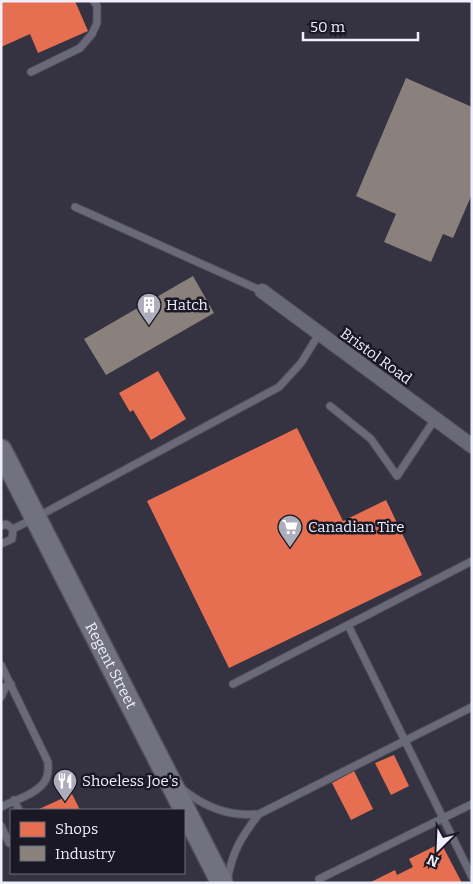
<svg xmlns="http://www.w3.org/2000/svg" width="473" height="884" font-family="Bitter,serif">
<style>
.shops{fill:#e76f51}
.industry{fill:#8a817c}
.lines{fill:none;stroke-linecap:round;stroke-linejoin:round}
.lane-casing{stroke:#504f5a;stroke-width:9}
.street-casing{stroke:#504f5a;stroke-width:16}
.primary-casing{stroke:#504f5a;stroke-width:24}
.lane{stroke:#6a6978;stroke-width:7}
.street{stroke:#6a6978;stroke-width:14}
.primary{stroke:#727180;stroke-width:21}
.labels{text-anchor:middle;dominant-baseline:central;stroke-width:5;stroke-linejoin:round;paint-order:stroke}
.poi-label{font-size:15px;fill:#efeefc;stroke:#191824;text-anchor:start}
.street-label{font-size:15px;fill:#efeefc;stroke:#191824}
</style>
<rect width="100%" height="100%" fill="#353342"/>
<!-- shops -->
<path class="shops" d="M1,1h74l13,30 -50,22 -8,-19 -29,13z
M158,371l28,48 -35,21 -18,-30 -3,2 -11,-19z
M297,428l46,93 43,-21 36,75 -193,93 -82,-167z
M394,755l15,31 -18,9 -16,-32z
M354,771l19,38 -22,11 -19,-37z
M72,794l8,16h-43z
M441,843l21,40h-93l26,-13 2,5 16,-8 -4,-8z"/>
<!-- industry -->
<path class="industry" d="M406,78l66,29v87l-19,44 -10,-4 -12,28 -47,-20 12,-28 -40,-18z
M193,276l21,37 -108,62 -22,-36z"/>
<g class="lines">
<defs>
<path id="lane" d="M31,72l49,-24 12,-14 5,-11v-17l-3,-5
M75,207l187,84
M330,406l41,33 26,37 38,-57
M1,526l5,-2 7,5
M13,529l22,-11 244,-131 22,-24 18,-29
M1,544l11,-5 1,-10
M348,625l124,252
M1,665l47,97c0,6 1,11 -2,17 -6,14 -31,21 -45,28
M233,684l239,-123
M1,697l5,-11 5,-2
M181,788c17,14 36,24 58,26 7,1 14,0 20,0l213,-107
M14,800l5,10
M1,826l8,17
M319,879l153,-75
M227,882c5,-30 14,-45 32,-68"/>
<path id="street" d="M262,291l210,155"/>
<g id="primary">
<path id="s1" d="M1,450l221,433"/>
</g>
</defs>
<!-- lane casing -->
<use href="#lane" class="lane-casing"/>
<!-- street casing -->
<use href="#street" class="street-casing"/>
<!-- primary casing -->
<use href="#primary" class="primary-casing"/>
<!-- lane -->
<use href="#lane" class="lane"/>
<!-- street -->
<use href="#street" class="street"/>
<!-- primary -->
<use href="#primary" class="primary"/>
</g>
<!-- icons -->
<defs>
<symbol id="building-pin" viewBox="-11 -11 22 30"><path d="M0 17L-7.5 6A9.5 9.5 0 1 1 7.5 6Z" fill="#aeadbb" stroke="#191824"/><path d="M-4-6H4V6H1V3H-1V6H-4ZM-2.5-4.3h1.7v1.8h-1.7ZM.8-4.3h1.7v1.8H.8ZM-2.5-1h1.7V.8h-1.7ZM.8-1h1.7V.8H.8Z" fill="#fff"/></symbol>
<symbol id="supermarket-pin" viewBox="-11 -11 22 30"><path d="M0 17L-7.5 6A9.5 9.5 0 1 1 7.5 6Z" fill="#aeadbb" stroke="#191824"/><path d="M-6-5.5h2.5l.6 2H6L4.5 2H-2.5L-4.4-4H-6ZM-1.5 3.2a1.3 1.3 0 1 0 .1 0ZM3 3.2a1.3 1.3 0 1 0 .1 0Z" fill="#fff"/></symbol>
<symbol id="restaurant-pin" viewBox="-11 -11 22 30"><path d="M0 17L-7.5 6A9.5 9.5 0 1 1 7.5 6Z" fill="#aeadbb" stroke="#191824"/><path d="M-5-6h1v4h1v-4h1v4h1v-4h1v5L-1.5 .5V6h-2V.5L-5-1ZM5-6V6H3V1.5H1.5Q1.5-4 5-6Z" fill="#fff"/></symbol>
</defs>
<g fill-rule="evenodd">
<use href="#building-pin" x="135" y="291" width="28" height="38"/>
<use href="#supermarket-pin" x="276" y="513" width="28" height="38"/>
<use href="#restaurant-pin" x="51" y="767" width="28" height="38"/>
</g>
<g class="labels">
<!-- poi labels -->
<g class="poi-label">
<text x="166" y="305">Hatch</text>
<text x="308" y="527">Canadian Tire</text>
<text x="82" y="781">Shoeless Joe's</text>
</g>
<!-- street labels -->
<g class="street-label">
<text transform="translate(376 356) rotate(36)">Bristol Road</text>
<text stroke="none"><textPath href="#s1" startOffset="242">Regent Street</textPath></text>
</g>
</g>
<!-- border -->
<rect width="473" height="884" fill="none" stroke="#efeefc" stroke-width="5"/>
<!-- legend -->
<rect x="10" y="809" width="175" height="65" fill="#191824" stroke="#6f6e7a"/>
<rect x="20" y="822" width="25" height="15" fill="#e76f51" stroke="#6f6e7a"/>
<text x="55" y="834" font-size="15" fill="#efeefc">Shops</text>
<rect x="20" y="846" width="25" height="15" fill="#8a817c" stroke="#6f6e7a"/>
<text x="55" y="859" font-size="15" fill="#efeefc">Industry</text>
<!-- north arrow -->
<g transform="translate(438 849) rotate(204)" stroke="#191824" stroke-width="4" paint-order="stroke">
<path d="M0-4L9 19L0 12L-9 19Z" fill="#efeefc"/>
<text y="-8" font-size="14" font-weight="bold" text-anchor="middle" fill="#efeefc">N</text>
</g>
<!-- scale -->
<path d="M303 32v8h115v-8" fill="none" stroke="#efeefc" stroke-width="2.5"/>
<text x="310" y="32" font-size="15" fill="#efeefc" stroke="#191824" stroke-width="4" paint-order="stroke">50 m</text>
</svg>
